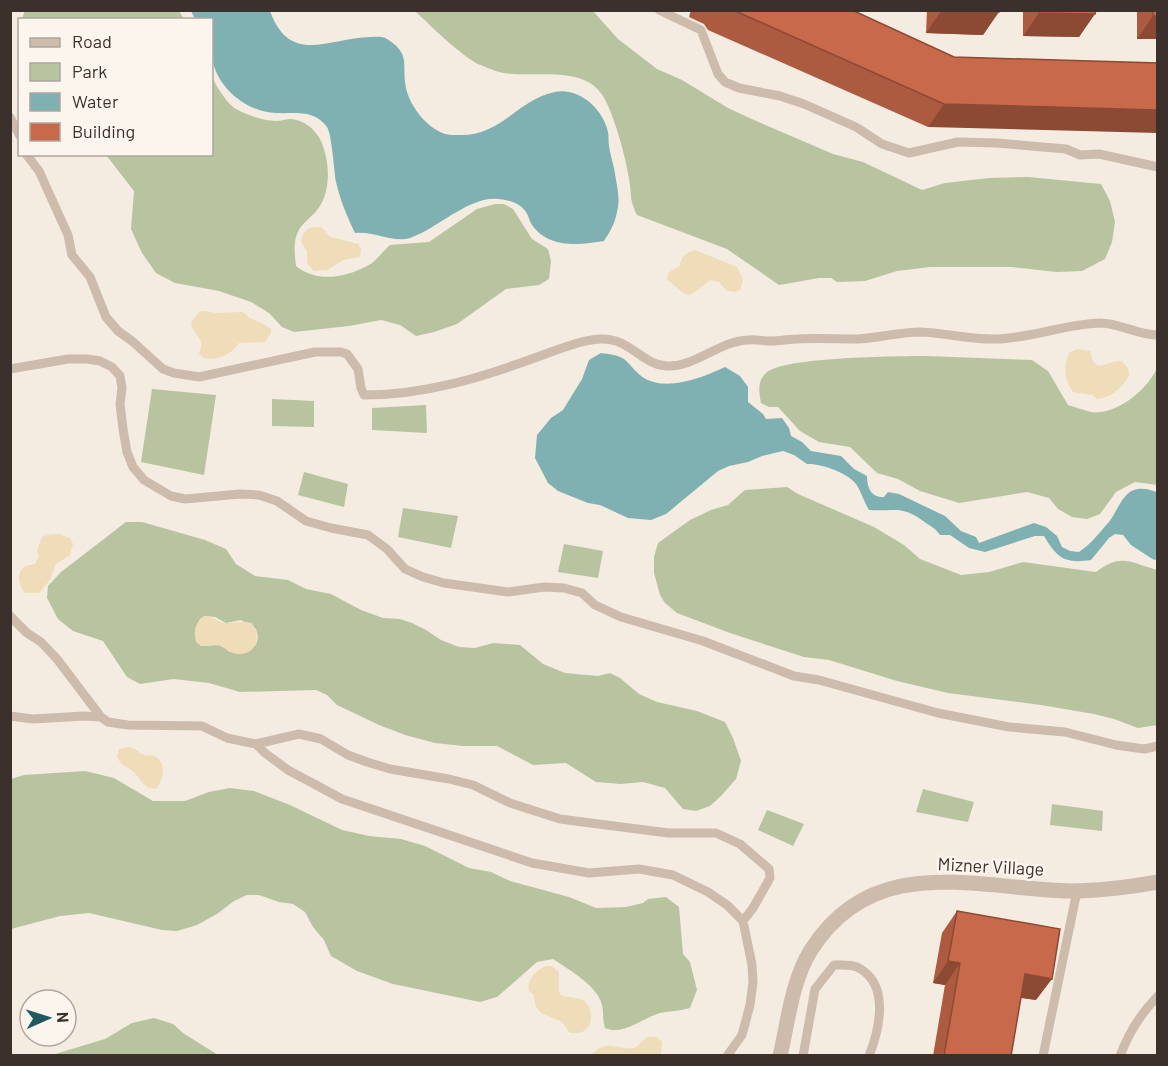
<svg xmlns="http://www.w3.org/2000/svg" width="1168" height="1066" font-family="Barlow,sans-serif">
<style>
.green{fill:#b8c4a0;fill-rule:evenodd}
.sand{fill:#efdcb8}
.water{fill:#7fb0b2}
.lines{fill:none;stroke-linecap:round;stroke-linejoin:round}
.service{stroke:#cdbbac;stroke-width:9}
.minor{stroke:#cdbbac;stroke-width:15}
.wall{fill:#ac5a40}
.shaded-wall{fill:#8c4a34}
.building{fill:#c8694b;stroke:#8c4a34;stroke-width:1.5}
.labels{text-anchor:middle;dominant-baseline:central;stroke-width:5;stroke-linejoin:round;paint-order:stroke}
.street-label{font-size:18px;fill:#3b302b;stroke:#fbf5ee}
</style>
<rect width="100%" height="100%" fill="#f4ebe1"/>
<!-- green -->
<path class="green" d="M25,10l154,1 5,8h-162z
M415,11h178l25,28 39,30 25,11 46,28 26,12 79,34 30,8 59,28 23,-7 44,-5 39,-1 73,7 9,17 5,21 -3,20 -7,17 -23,12 -25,1 -45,-5h-82l-33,4 -32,10 -28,1 -6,-4h-12l-40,7 -52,-36 -90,-34c-8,-16 -5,-20 -8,-36 -3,-21 -15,-65 -26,-83 -19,-31 -68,-18 -99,-23 -8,-1 -18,-6 -26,-9 -19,-10 -47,-38 -63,-53z
M212,77c4,9 13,23 21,30 10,7 31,14 44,14 4,0 9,-2 14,-2 12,1 23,9 29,20 10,20 12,53 -3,71 -6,8 -16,13 -20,24 -4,10 -2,22 -1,32 21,17 49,12 73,-1 7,-4 14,-14 21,-20l39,-3 48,-33 18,-5h9l9,5 19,30 16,10 3,12 -2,18 -10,6 -33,4 -49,35 -23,8 -18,4 -16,-11 -19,-5 -32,6 -55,6 -12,-5 -13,-14 -18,-11 -32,-11 -44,-8 -19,-10 -14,-20 -11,-24 3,-38 -28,-36 106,-1z
M926,356l106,4 16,11 20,34c7,2 15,5 23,7 25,4 57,-23 66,-44v117l-22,-3 -19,10 -16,22 -13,5 -15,-2 -14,-8 -9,-11 -22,-6 -68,11 -39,-12 -22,-12 -21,-6 -27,-26 -31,-5 -19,-11 -22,-24h-9l-8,-4c-2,-11 -4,-22 5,-30 15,-16 133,-17 160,-17z
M152,389l64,6 -12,80 -63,-13z
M272,399l42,2v26l-42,-1z
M426,405l1,28 -55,-3v-22z
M304,472l44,12 -4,23 -46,-12z
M787,487l11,7 76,33 30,18 16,14 41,16 28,-3 34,-10 73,10c25,-19 34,-10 61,-2v155l-19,3 -24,-9 -20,-5 -53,-9 -93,-12 -51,-12 -68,-21 -25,-3 -74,-24 -53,-20 -12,-10 -5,-8 -6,-22v-16l4,-14 32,-23 21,-10 17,-5 17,-15z
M403,508l55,8 -7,32 -53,-11z
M126,522h16l63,18 21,9 10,15 19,12 33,4 18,9 25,5 30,16 22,8 17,1 12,4 14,7 15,10 18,7 16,1 18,-5 27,2 23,19 22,9 33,3 12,-3 10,5 19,16 18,8 40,9 28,11 8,16 8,23 -5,18 -15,17 -11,10 -14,5 -13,-2 -18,-21 -22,-6 -22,2 -25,-2 -30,-19 -33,2 -36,-19h-34l-28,-3 -30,-8 -26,-10 -42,-20 -10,-10 -11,-5 -76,2 -31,-9 -35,-4 -34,5 -13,-7 -24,-36 -30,-10 -15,-12 -11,-21 1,-12 13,-14zM205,616l10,1 11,6 15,-3 15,9 2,8 -2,8 -26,7 -10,-7 -19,1 -6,-16 5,-11z
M564,544l39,7 -5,27 -40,-6z
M85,771l29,7 39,23h32l24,-9 21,-4 24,3 36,14 52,25 27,6 32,3 24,7 44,22 22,4 19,9 59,16 27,11 30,-1 17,-4 5,-4 18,-2 13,10 4,47 7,8 7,28 -7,18c-10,3 -20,3 -30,5 -18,5 -36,23 -55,15 -3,-9 -1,-16 -3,-23 -4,-19 -34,-36 -49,-46l-16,3 -40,35 -17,5 -87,-18 -36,-13 -26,-15 -7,-16 -11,-13 -8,-15 -12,-8 -14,-2 -20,-7h-12l-13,6 -17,13 -20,11 -20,6 -15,-1 -73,-17 -29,3 -49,13v-150l13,-4z
M923,789l51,13 -6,20 -52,-10z
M1052,804l51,7 -1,20 -52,-6z
M767,810l37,14 -11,22 -35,-16z
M154,1018l19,6 10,9 35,22h-166l53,-16 27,-16z"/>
<!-- sand -->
<path class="sand" d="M321,227l10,10 27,7 3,5 -1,8 -17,3 -15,10 -14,1 -7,-8v-12l-6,-9 2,-8 6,-6z
M695,250l42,17 6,13 -3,10 -4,2 -9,-1 -8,-9 -9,-2 -12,10 -9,5c-11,-3 -13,-10 -22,-15l1,-7 12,-7c1,-10 6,-13 15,-16z
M204,311l12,2 27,-1c8,9 18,9 28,17v4l-6,9 -26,1c-8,12 -23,19 -37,14l-3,-4c6,-12 -2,-17 -7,-26l-1,-5 8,-10z
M1077,349l13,2c5,26 15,9 32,10l6,7 1,8c-9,13 -17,21 -32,23l-5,-4 -19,-3c-9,-13 -10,-24 -4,-39z
M51,534h9l10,4 3,6 -3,11 -14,9 -6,16 -11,13h-14c-5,-6 -10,-19 -1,-26 3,-2 7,-2 11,-3l4,-8 -2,-6 5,-13z
M205,616c8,0 12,6 20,7 11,0 14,-3 27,0 11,16 2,36 -19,30 -6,-2 -10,-8 -17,-8 -5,-1 -10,1 -15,1l-5,-4c-3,-11 0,-21 9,-26z
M128,747c8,1 9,5 16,8 3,1 7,0 10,1 14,5 9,26 2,33 -13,-1 -14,-8 -22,-17 -8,-7 -12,-4 -17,-16l2,-7z
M546,966h6l7,6v19l2,4c7,3 18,2 23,6 9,7 10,24 0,30 -4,2 -9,2 -14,2l-8,-11 -21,-9 -5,-6 -3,-13 -4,-3c-3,-11 7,-21 17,-25z
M647,1037h10l5,5 -1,13h-70c17,-17 24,-5 44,-7z"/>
<!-- water -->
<path class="water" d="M191,11h79c20,55 59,27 100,26 5,0 13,-1 17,2 22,14 16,22 18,43 2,21 20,45 40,52 4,1 9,1 13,1 43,2 60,-36 97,-43 24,-5 48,17 53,40 1,4 0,9 1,14 1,7 3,14 5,22 2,15 7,29 3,44 -2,11 -7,20 -13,29 -24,4 -55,8 -72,-16 -3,-4 -3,-9 -6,-13 -6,-9 -17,-12 -28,-13 -29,-3 -61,30 -88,39 -17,5 -36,-7 -55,-5 -9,-19 -14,-31 -19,-51 -2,-12 -4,-47 -9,-55 -13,-18 -32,-13 -51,-14 -30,-1 -60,-26 -64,-56 -2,-12 0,-26 0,-37l-17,-1z
M601,353c8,1 17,2 23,6 7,6 12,14 20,19 23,14 60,-1 81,-11l15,9 8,11v15l15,12 3,5 16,-1 7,10 2,8 11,6 9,9 30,5 13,13 13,7c0,11 4,22 17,21l4,-5 11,2 46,22 16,15 15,6 3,6 55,-20 12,4 11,9 5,11 8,4 9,1c12,-8 20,-19 30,-30 7,-9 14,-29 25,-32 7,-3 17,0 23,2v67l-3,1 -23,-15 -8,-10 -8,-1 -6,4 -18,22c-26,4 -34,-2 -47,-24h-9l-50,16 -16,-4 -19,-13h-10c-4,-6 -8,-8 -14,-12 -25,-19 -30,-11 -57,-13 -5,-8 -8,-19 -13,-26 -8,-11 -36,-21 -49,-20l-13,-9 -11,-4 -21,5 -14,6 -19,4 -11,5 -52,43 -15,6 -23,-2 -28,-13 -12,-2 -30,-12 -10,-8 -13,-25 2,-23 14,-17 12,-8 19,-31 7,-19z"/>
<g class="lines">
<!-- service -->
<path class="service" d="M659,10l42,20 17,44 7,8 14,6 41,8 24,8 52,23 26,17 27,9 49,-11 39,1 69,6 14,6 19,-1 59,13
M10,117l10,19
M26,154l13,17 29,64 4,20 18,22 16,40 12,14 14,10 31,28 11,4 25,4 116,-25h26l6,2 11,15 3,19 3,7c62,0 119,-18 176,-39 20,-7 40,-16 61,-17 29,-1 41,26 66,27 29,1 52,-25 81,-26 8,-1 15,1 23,1 9,0 18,-2 27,-2 20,-1 40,0 59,0 22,-1 42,-7 63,-7 26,1 51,8 77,7 35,-1 68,-15 103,-16 20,0 37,12 58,12
M10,369l58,-10h19l13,2 12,6 8,9 2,12 -2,16 3,25 4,23 6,15 11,13 27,16 14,3 55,-5 19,1 18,6 29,20 25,7 37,7 19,14 18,20 18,8 21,6 64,9 36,-5 20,1 18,5 13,12 26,12 82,24 91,35 25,4 119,33 71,14 56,5 51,13 28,4 14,-3
M10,616l17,17 14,9 16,17 44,58
M10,716l23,3 51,-3 17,1 7,5 20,3 74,1 25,12 29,6 9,9 23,17 54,29 190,64 57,10 50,-4 34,6 35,17 19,13 16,16 10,-13 17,-30 -1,-9 -29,-25 -24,-11h-48l-108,-14 -50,-16 -37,-18 -24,-6 -59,-10 -23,-7 -19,-7 -27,-16 -22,-5 -43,10
M727,1056l15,-21 8,-30 3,-23 -1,-17 -9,-44
M803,1056l12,-67 19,-24c7,0 16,-1 23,2 33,16 23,61 12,89
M1043,1056l34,-165
M1120,1056c9,-24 20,-42 38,-60"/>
<!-- minor -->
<path class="minor" d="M780,1056c8,-34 12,-76 31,-106 63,-99 165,-61 260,-59 28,0 58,-4 87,-9"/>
</g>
<!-- wall -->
<path class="wall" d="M691,10h161l102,47 204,6 -230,64 -220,-97 -4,-6 -15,-7z
M927,10h72l-16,25 -57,-2z
M1023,10h73l-17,27 -56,-1z
M1137,10h21v29h-21z
M957,911l79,89 -15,-2 -10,58h-78l12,-71 -12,-2 9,-50z"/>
<!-- shaded-wall -->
<path class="shaded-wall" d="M942,10h19l38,2 -16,23 -57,-2z
M1039,13l56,1 -16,23 -56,-1z
M1153,16h5v23h-21z
M944,104l214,6v23l-230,-6z
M948,961l12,2 -15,22 -12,-2z
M1025,974l27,5 -16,21 -26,-4z"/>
<!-- building -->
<path class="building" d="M733,10h119l102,47 204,6v47l-214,-6z
M961,10h38v2z
M1039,10h57l-1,4 -56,-1z
M1153,10h5v6h-5z
M957,911l103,18 -8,50 -27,-5 -14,82h-67l16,-93 -12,-2z"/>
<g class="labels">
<!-- street labels -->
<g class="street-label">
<text transform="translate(991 866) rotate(3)">Mizner Village</text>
</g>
</g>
<!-- border -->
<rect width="1168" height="1066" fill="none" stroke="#3b302b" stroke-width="24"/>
<!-- legend -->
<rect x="18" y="18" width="195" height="138" fill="#fbf5ee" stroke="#aea6a0" stroke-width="1.5"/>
<rect x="30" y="38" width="30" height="9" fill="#cdbbac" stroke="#aea6a0" stroke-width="1.5"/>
<text x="72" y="48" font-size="18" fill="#3b302b">Road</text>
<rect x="30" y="63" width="30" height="18" fill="#b8c4a0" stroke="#aea6a0" stroke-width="1.5"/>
<text x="72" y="78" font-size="18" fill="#3b302b">Park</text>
<rect x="30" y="93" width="30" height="18" fill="#7fb0b2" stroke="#aea6a0" stroke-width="1.5"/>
<text x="72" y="108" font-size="18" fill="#3b302b">Water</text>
<rect x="30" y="123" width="30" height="18" fill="#c8694b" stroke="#aea6a0" stroke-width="1.5"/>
<text x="72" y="138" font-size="18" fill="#3b302b">Building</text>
<!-- north arrow -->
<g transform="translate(48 1018) rotate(87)"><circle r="28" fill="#fbf5ee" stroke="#aea6a0" stroke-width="1.5"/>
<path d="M0-4.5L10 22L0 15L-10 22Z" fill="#1f5a5e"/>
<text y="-9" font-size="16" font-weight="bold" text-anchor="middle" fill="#3b302b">N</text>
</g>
</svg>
